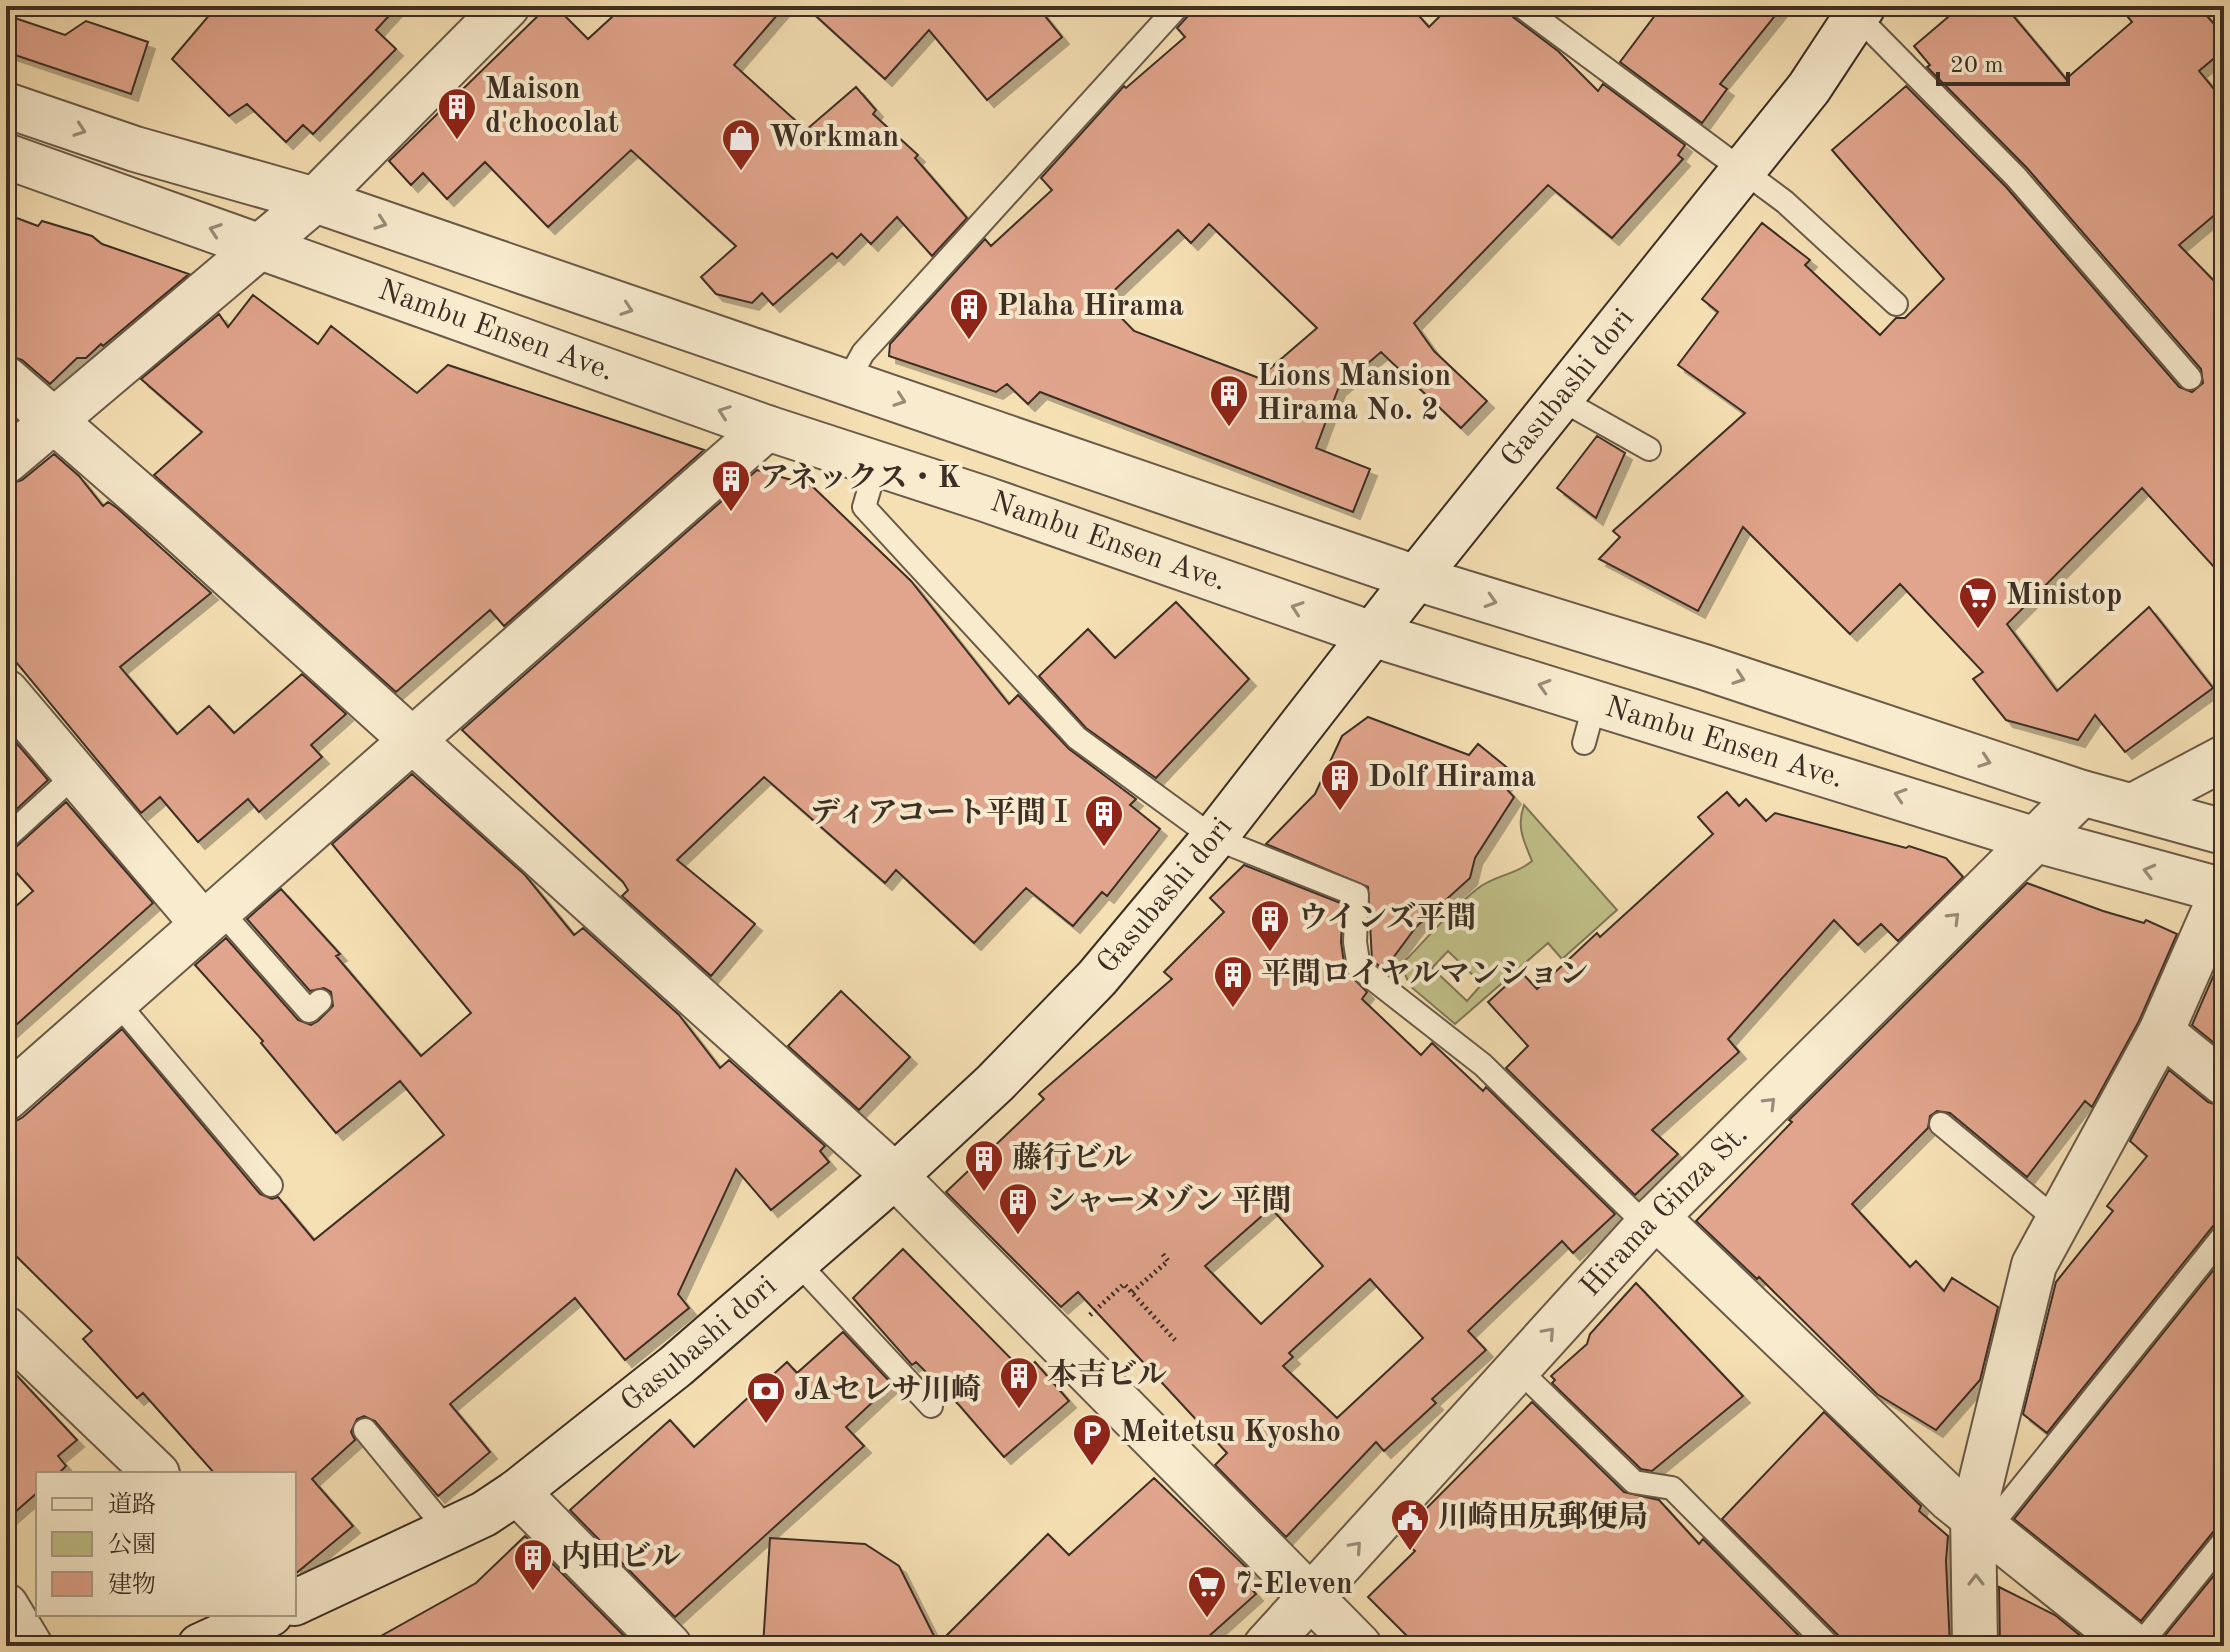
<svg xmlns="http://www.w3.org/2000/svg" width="2230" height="1652" font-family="'Old Standard TT','Noto Serif JP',serif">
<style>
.green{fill:#c1c189;stroke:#7e7857;stroke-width:2;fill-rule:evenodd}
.building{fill:#e1a58d;stroke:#3c2e25;stroke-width:2;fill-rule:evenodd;filter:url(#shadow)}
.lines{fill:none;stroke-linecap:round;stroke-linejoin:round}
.service-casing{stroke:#6a5a49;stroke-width:26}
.minor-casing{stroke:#6a5a49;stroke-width:48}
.tertiary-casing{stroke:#6a5a49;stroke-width:48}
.secondary-casing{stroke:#3c2e25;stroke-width:48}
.path{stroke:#3c2e25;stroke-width:5;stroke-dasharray:2 4;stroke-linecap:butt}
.service{stroke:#f8ebce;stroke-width:22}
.minor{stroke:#f8ebce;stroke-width:44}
.tertiary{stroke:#f8ebce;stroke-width:44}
.secondary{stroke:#f8ebce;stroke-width:44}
.oneway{stroke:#9a8c7a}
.labels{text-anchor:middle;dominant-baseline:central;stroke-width:8;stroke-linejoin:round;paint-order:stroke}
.poi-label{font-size:30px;font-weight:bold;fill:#3c2e25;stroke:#f8ebce;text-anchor:start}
.street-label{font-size:30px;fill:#3c2e25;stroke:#f8ebce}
</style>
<defs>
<filter id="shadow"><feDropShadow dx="7" dy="7" stdDeviation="0" flood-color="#0004"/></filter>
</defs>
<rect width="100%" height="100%" fill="#f5e0b4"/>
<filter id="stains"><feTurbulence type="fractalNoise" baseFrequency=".0025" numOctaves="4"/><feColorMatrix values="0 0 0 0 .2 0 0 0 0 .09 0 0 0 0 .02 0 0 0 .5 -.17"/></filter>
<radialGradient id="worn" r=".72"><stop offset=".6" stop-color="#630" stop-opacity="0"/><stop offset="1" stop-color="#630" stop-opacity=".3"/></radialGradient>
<!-- green -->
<path class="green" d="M1524,805l93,105 -55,49 -14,-16 -93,81 -45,-38 -9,-21c25,-25 48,-54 76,-76 17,-14 39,-14 55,-28 -8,-20 -16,-34 -8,-56zM1448,951l34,33 -15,17 -35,-33z"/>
<!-- building -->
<path class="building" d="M217,6h181l-22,24 20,19 -83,85 -10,-9 -17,17 -39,-38 -18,12 -57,-57z
M548,6h7l33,33 36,-33h161l-51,59 72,65 50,-43 20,23 -3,4 45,41 -3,3 52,60 -35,38 -35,-39 -26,27 -10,-10 -24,24 -5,-5 -59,52 -11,-12 -10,10 -36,-9 -15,-17 35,-31 -105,-96 -83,77 -63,-65 -38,37 -24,-26 -12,12 -22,-24z
M805,6h232l25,31 -75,63 -58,-70 -44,49z
M1197,6h213l19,21 21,-21h57l6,11 45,34 40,40 5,-7 82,61 -7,10 5,4 -71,79 -64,-53 -134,138 20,28 53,50 -26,27 -80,-76 -43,37 -22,59 54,21 -17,43 -313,-120 -12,12 -21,-20 -11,8 -107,-36 1,-12 95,-105 6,7 61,-56 -11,-12 83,-92 2,2 59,-51 -8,-9zM1209,224l108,104 -58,50 -125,-47 -30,-31 74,-70 13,13z
M1662,6h121l-63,78 7,5 -25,34 -82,-61z
M1961,6h44l61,73 66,-57 -13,-16h79l26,29v15l-25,21 25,30v106l-45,38 45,46v287l-82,-90 -135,136 50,67 92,-84 64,81 -88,64 -30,-37 -17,25 -72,-20 -33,-41 10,-7 -83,-88 -50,50 -107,-107 -45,84 -99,-52 21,-22 -7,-6 132,-118 -67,-48 40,-53 -16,-13 60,-76 48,37 -5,5 75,70 16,-17h9l39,-39 -112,-129 74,-64 100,101 173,200 13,5 11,-9 -2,-14 -174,-201 -100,-101 3,-2 -16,-19z
M6,15l59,20 21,-14 62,21 -17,52 -125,-42z
M6,214l32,12 4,-5 50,15 10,8 87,30 -86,72 -2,-2 -15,14h-9l-27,26 -28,-24 -16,-5z
M253,295l65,49 13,-18 86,67 31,-28 256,85 -200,176 -14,-16 -94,82 -242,-217 48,-43 -61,-53 78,-65 9,13z
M1597,436l28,17 -29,65 -39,-30z
M54,454l25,22 24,30 5,-4 9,6 94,85 -91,74 57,67 32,-28 25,27 68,-59 44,40 -35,31 11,12 -63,55 -11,-13 -50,43 -38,-45 -19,16 -135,-163v-165l16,-5z
M757,470l55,16 99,95 98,123 9,-9 51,54 67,50 -6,6 30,24 -53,67 -5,-4 -29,34 -47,-38 -52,55 -78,-73 -11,13 -121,-106 -87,83 78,64 -44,52 -89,-80 6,-6 -5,-8 -161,-152z
M1176,602l73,77 -93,99 -70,-50 -47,-52 49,-47 27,29z
M1368,717l101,38 9,-11 37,30 -12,11 11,12 -39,61 -5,20 -54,49 -32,43 -12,-10 -4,-73 -102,-43 49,-50 27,-58z
M7,732l41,48 -42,39v-86z
M412,774l113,101 49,60 9,-7 96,87 41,53 9,-8 96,86 -5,5 9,11 -58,48 -35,-41 -58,125 11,14 -64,52 -50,-62 -125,106 40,48 -52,44 -63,-75 -11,-5 -7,3 -6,13 4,8 -43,39 41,47 -59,49v-101h-79l-72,-81 -6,5 -54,-59 9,-8 -86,-85v-119l17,-10 99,-88 138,165 12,5 6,-2 36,43 130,-105 -44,-54 -64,52 -75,-90 2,-2 -68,-76 31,-27 72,82 13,5 7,-4 15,-15 -2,-14 -7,-4 -14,3 -63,-72 34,-30 59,65 -4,2 85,100 50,-43 -139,-169z
M1727,792l12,14 7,-7 20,22 9,-8 131,35 3,-2 37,12 17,19 -65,64 -17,-17 -23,21 -24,-25 -106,119 11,13 -87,78 26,24 -43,41 -129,-127 22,-22 -40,-44 33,-30 16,17 60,-56 3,4 113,-103 -15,-17z
M66,802l87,101 -147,131v-119l27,-24 -27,-30v-9l9,-4z
M1244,865l99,39 -2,38 4,28 22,22 -5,7 59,56 11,-12 51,48 3,-4 129,127 -42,39 -11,-12 -94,90 18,19 -54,49 4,4 -52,48 -8,-9 -90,95 -71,-72 12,-12 -149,-161 -17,15 -115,-115 98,-93 -5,-5 133,-115 -8,-7 60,-60 -14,-14zM1271,1208l52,58 -62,58 -56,-58zM1370,1279l53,59 -86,80 -54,-52 10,-9 -4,-4z
M2027,883l76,28 41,12 2,-3 31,14 -38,87 -47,86 -7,-6 -58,76 -77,-64 -13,-2 -7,5 -2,12 -76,76 58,63 6,-6 28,30 8,-13 46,29 -18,73 -44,50 -59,-36 -118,-117 -2,2 -61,-58 96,-99 -3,-2z
M2222,956l2,1v94l-32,-26z
M841,991l69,66 -51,53 -71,-64z
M2169,1070l39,32 16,5v114l-11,5 -166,207 -24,-19 33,-132 57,-71 -6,-5 40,-50 -17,-15z
M903,1249l121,123 11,-10 34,39 -65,56 -45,-52 -43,-43 -4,3 -59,-67z
M2224,1257v270l-11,5 -72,89 -127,-102z
M1636,1283l107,113 -91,75 -11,-2 -89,-86 3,-3 -4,-4 36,-32 3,-10z
M843,1332l49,52 -46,43 18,19 -189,171 -105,-107 100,-90 24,27 93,-85 10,11z
M6,1364l71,76 -19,16 8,10 -8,8h-20v18l-32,28z
M1532,1402l92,90 35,8 40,44 4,-5 106,107h-392l-49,-49 47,-46 -16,-15z
M1824,1412l97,94 -2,5 29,25 -2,25 4,85h-107l-4,-10 -117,-117z
M1154,1478l98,95 -8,8 12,13 -58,52h-435l7,-108 95,6 34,22 39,78 110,-110 21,21z
M525,1536l109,110h-271l113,-63z
M2224,1563v83h-53l-9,-7z
M1999,1587l56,28 38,31h-93z"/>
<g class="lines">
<defs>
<path id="service" d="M1521,6l264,196 111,102
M1857,16l159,161 174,201
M847,382l16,-29 315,-347
M1560,399l89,50
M877,463l-13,44 213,231 137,100 143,57 -2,47 4,26 124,97 164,161
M1584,743l11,-41
M6,838l70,-64
M219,909l90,102 11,-10
M116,1001l155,184
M1941,1124l117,97
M796,1261l135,145
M1517,1368l117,114 38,6 157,158
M365,1430l82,100
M1989,1528l235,-293
M2139,1646l85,-105"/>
<g id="minor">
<path d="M6,379l169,147 720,650 464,470"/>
<path d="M6,461l309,-261 192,-194"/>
<path d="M6,692l197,232"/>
<path d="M2135,805l89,-47"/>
<path d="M2161,1032l63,51"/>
<path d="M6,1098l761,-670"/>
<path d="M1656,1217l294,282 183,147"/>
<path d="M6,1329l151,145"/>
<path d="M517,1492l152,154"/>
<path d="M6,1606l24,40"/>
<path id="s1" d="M1266,1646l381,-420 435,-433"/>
<path d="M1975,1646l-2,-131 61,-250 127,-233 62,-141"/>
</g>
<g id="tertiary">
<path d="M6,105l129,44 180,51 1101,378 288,89 378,126 142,39"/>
<path id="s2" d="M6,156l761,272 218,71 387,135 661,205 191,52"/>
</g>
<g id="secondary">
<path id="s3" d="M294,1603l190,-89 33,-22 159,-126 219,-190 100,-93 102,-105 117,-140 202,-260 393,-490 54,-82"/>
<path d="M200,1646l70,-32"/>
</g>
</defs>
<!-- service casing -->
<use href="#service" class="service-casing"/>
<!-- minor casing -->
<use href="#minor" class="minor-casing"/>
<!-- tertiary casing -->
<use href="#tertiary" class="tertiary-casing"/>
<!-- secondary casing -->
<use href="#secondary" class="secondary-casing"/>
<!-- path -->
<path class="path" d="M1132,1292l36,-31 -6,-8
M1090,1315l34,-31 51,56
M140,1646l16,-7"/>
<!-- service -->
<use href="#service" class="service"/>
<!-- minor -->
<use href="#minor" class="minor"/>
<!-- tertiary -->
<use href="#tertiary" class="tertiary"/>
<!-- secondary -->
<use href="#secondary" class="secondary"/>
</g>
<!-- one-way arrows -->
<defs><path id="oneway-chevron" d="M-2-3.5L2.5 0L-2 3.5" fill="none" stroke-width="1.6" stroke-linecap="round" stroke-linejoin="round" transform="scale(2)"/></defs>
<g class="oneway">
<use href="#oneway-chevron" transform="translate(80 130) rotate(19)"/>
<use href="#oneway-chevron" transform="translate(381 223) rotate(19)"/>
<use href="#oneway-chevron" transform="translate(215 230) rotate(-161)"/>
<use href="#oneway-chevron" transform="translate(627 309) rotate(19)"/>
<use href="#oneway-chevron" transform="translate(900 400) rotate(19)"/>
<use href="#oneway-chevron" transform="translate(724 412) rotate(-160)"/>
<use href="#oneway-chevron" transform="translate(1491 601) rotate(17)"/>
<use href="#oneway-chevron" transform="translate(1297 608) rotate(-161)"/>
<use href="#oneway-chevron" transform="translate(1739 678) rotate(19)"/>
<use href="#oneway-chevron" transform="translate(1544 686) rotate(-163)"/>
<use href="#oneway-chevron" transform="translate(1985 761) rotate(19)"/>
<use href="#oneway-chevron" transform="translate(1900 795) rotate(-162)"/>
<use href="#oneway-chevron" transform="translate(2149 871) rotate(-165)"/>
<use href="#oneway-chevron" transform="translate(1954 918) rotate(-45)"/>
<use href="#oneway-chevron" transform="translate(1770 1103) rotate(-45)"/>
<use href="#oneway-chevron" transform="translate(1549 1333) rotate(-48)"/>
<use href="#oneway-chevron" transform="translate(1356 1547) rotate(-48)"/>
<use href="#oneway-chevron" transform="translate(1976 1580) rotate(-90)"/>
</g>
<!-- icons -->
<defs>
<symbol id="building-pin" viewBox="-11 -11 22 30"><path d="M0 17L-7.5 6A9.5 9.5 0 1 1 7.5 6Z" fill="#8f2418" stroke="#f8ebce"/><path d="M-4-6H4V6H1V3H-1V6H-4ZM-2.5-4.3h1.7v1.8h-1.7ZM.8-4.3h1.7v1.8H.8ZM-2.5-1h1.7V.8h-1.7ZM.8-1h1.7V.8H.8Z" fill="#fff"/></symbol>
<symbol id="shop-pin" viewBox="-11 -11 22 30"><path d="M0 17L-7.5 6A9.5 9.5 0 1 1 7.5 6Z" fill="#8f2418" stroke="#f8ebce"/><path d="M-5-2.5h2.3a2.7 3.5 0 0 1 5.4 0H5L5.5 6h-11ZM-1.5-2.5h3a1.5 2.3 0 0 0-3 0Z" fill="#fff"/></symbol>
<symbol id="supermarket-pin" viewBox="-11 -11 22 30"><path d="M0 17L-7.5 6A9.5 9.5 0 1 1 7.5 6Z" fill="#8f2418" stroke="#f8ebce"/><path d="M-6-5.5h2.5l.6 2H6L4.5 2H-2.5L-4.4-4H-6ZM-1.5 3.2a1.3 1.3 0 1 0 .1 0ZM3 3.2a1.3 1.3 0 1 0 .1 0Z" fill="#fff"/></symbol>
<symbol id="bank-pin" viewBox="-11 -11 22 30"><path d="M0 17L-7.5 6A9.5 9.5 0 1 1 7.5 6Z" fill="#8f2418" stroke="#f8ebce"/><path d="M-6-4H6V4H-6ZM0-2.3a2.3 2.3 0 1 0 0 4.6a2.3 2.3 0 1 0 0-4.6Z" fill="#fff"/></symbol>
<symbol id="parking-pin" viewBox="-11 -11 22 30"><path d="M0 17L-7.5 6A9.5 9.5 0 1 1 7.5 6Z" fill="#8f2418" stroke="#f8ebce"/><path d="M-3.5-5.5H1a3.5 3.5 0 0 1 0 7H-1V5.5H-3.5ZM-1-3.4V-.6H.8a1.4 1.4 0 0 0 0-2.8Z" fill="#fff"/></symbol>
<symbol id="civic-pin" viewBox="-11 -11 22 30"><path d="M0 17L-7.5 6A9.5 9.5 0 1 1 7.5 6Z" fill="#8f2418" stroke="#f8ebce"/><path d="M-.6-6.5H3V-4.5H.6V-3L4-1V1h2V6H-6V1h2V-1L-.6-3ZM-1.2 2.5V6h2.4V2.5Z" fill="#fff"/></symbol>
</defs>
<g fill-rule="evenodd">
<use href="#building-pin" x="435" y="85" width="44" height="60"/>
<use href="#shop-pin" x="719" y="116" width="44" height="60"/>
<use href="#building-pin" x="947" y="285" width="44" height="60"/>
<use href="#building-pin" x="1207" y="372" width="44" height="60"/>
<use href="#building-pin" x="709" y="457" width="44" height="60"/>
<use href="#supermarket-pin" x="1956" y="574" width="44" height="60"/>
<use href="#building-pin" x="1318" y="756" width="44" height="60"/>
<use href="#building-pin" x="1082" y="792" width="44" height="60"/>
<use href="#building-pin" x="1248" y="897" width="44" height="60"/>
<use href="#building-pin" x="1211" y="953" width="44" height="60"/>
<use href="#building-pin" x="962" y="1137" width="44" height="60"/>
<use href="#building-pin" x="996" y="1180" width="44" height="60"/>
<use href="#building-pin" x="997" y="1354" width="44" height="60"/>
<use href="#bank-pin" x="744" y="1369" width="44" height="60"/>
<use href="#parking-pin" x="1070" y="1411" width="44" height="60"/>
<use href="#civic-pin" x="1388" y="1496" width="44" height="60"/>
<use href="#building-pin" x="511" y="1536" width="44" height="60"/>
<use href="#supermarket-pin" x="1185" y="1563" width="44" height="60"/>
</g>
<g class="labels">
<!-- poi labels -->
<g class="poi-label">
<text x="485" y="90">Maison<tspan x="485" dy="34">d'chocolat</tspan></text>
<text x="769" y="138">Workman</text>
<text x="997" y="307">Plaha Hirama</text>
<text x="1257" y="377">Lions Mansion<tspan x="1257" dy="34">Hirama No. 2</tspan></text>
<text x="759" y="479">アネックス・K</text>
<text x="2006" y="596">Ministop</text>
<text x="1368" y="778">Dolf Hirama</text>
<text x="1076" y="814" text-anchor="end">ディアコート平間Ⅰ</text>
<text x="1298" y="919">ウインズ平間</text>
<text x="1261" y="975">平間ロイヤルマンション</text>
<text x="1012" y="1159">藤行ビル</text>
<text x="1046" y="1202">シャーメゾン 平間</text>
<text x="1047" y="1376">本吉ビル</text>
<text x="794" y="1391">JAセレサ川崎</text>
<text x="1120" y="1433">Meitetsu Kyosho</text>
<text x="1438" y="1518">川崎田尻郵便局</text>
<text x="561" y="1558">内田ビル</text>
<text x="1235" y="1585">7-Eleven</text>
</g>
<!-- street labels -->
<g class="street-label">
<text stroke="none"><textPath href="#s2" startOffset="520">Nambu Ensen Ave.</textPath></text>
<text stroke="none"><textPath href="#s3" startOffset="1780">Gasubashi dori</textPath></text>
<text stroke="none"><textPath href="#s2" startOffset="1168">Nambu Ensen Ave.</textPath></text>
<text stroke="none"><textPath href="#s2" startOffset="1816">Nambu Ensen Ave.</textPath></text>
<text stroke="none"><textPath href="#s3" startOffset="1132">Gasubashi dori</textPath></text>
<text stroke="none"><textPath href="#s1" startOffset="590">Hirama Ginza St.</textPath></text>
<text stroke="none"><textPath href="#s3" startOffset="484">Gasubashi dori</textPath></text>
</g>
</g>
<!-- margin -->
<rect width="2230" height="1652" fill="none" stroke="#f5e0b4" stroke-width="32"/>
<rect x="8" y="8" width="2214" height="1636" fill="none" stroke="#3c2e25" stroke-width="4"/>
<rect x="16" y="16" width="2198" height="1620" fill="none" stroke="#3c2e25" stroke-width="2"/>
<!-- legend -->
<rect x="36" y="1472" width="260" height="144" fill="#f8ebce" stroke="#ad9f8a" stroke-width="2"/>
<rect x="52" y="1498" width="40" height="12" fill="#f8ebce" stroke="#ad9f8a" stroke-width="2"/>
<text x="108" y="1512" font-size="24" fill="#3c2e25">道路</text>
<rect x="52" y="1532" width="40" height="24" fill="#c1c189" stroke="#ad9f8a" stroke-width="2"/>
<text x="108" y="1552" font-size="24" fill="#3c2e25">公園</text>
<rect x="52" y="1572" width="40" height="24" fill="#e1a58d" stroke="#ad9f8a" stroke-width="2"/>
<text x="108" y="1592" font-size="24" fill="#3c2e25">建物</text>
<!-- scale -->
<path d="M1938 72v12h130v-12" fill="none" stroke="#3c2e25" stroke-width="4"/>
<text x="1950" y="72" font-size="24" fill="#3c2e25" stroke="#f8ebce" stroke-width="6" paint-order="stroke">20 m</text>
<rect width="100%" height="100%" filter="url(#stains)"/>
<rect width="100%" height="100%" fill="url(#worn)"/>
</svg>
